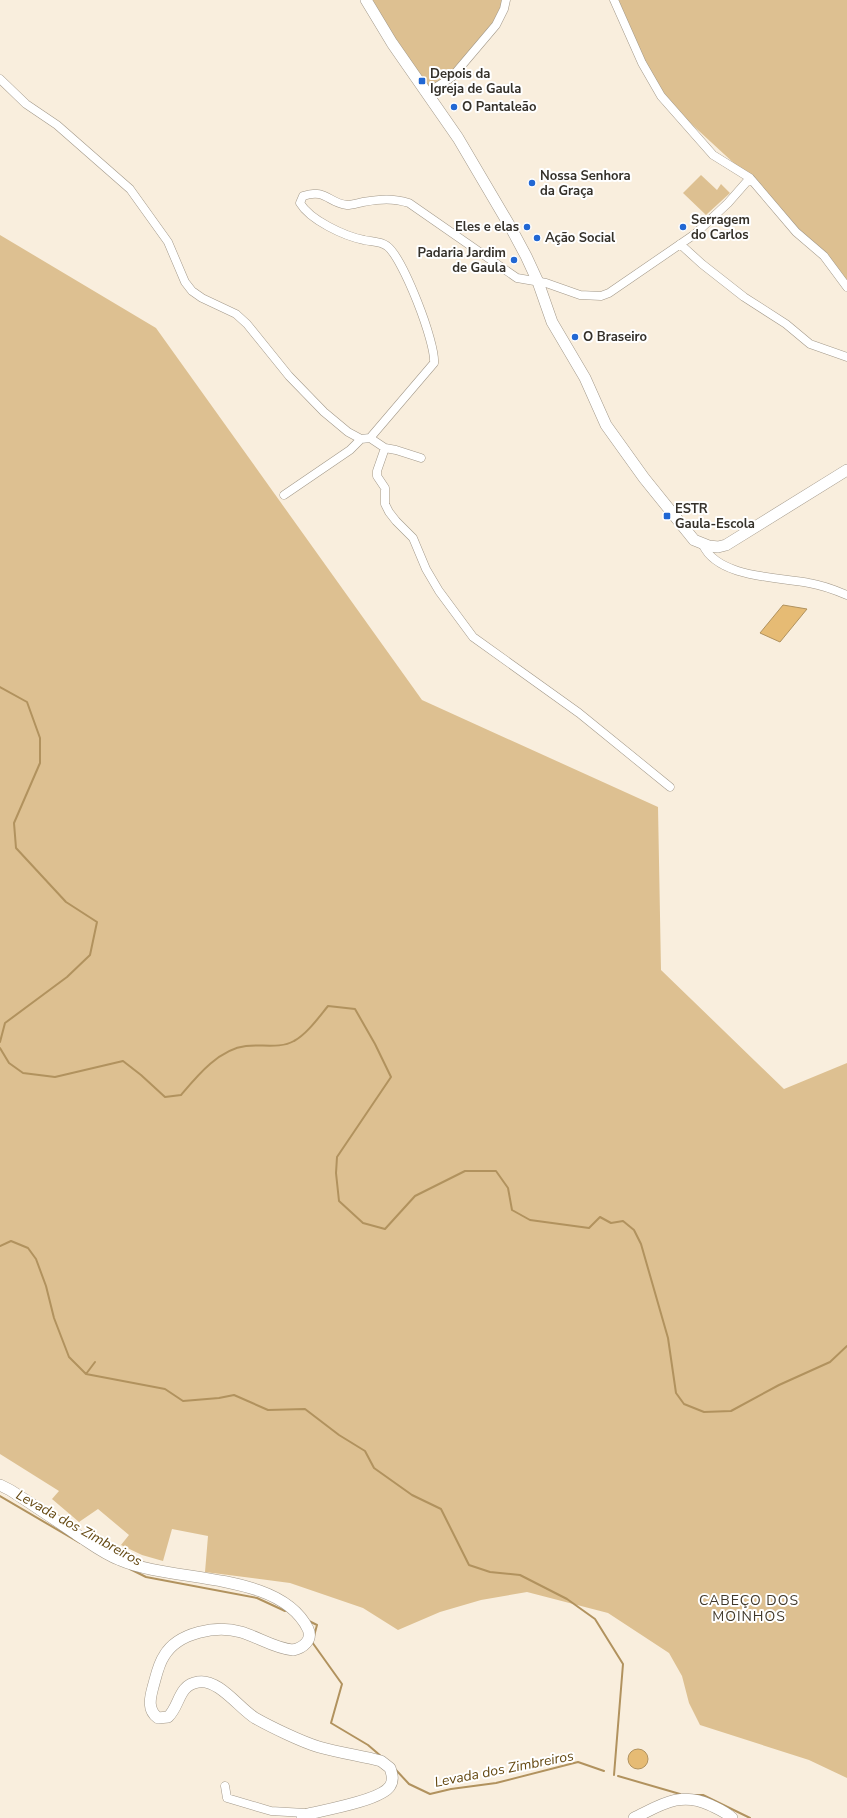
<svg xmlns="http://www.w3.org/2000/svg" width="847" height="1818" font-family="'Nunito Sans',sans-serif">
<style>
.green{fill:#ddc091}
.water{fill:#e6bb74;stroke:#b1925e}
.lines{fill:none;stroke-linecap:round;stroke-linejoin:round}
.stream{stroke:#b1925e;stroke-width:2}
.street-casing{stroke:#a29889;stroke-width:9}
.secondary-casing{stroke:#a29889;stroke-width:12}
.street{stroke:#fff;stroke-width:8}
.secondary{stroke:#fff;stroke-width:11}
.poi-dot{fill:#2167d3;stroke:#fff;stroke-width:1.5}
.labels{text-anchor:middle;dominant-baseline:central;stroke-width:4;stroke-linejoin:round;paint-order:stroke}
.poi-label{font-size:13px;font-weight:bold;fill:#35312a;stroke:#fff;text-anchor:start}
.water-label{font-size:14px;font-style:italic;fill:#654912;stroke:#fff}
.neighbourhood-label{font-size:14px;letter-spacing:1px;fill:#40382a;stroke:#fff}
</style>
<rect width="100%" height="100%" fill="#f9eedd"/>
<!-- green -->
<path class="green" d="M368,0h138l-2,9 -52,68 -25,16z
M615,0h232v286l-97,-108 -89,-82z
M701,175l16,15 4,-6 9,9 -24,22 -23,-22z
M0,235l156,93 266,372 236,107 3,163 123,119 63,-26v715l-38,-18 -109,-35 -11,-22 -7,-27 -13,-23 -61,-40 -81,-21 -46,8 -41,12 -42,18 -35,-22 -73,-25 -85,-11 3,-36 -36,-7 -9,32 -21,-6 -21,-10 8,-10 -31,-26 -19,13 -27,-23 7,-8 -59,-37z"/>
<!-- water -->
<path class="water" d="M783,605l24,4 -27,33 -20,-9z
M628 1759a10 10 0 1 1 20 0a10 10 0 1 1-20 0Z"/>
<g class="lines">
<!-- stream -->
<path class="stream" d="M0,687l27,15 13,36v25l-26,60 2,25 50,54 31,20 -7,33 -23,22 -62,46 -5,19
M0,1048l9,15 14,10 32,4 68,-16 18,14 24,22 16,-2c16,-19 38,-46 65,-49 15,-2 34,3 48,-5 13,-7 25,-24 34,-35l27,3 20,35 16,33 -54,80 -1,16 3,28 24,22 22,6 30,-33 50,-25h31l12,17 4,22 18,10 59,8 11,-11 11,6 12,-2 11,9 7,14 27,94 8,55 8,11 20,8 27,-1 48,-26 51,-23 17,-16
M0,1246l11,-5 17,7 8,11 10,27 8,32 15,39 17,17 79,15 18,12 36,-3 15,-3 34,15 37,-1 34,26 26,16 9,17 38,27 29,14 28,56 21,7 30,3 47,24 28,20 28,45 -9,111
M86,1374l9,-12
M0,1496l80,47
M130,1569l16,8 111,21 28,13
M309,1621l8,4 -3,11
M312,1642l30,42 -11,39 37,22 14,12
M396,1770l13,14 21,10 21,-5 45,-6 82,-21 26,9
M618,1776l62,18
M694,1795h9l47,23"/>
<defs>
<path id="street" d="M614,0l28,63 19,33 52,59 37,23 46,54 28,24 23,31
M0,79l26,25 31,21 73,64 38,53 17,40 7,9 10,7 34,16 11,10 42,52 35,36 24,20 13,7 9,-1 64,-75c2,-20 -31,-105 -47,-117 -7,-5 -15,-4 -23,-6 -20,-4 -54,-20 -64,-37l3,-7c23,-8 25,7 44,9 5,0 11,-2 16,-3 18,-3 29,-4 46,1l108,75 29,5 34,12 21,1 8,-3 86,-59 33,-31 22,-25
M427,93l25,-16 44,-52 8,-16 2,-9
M680,244l22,20 42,33 42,27 24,20 37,13
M370,438l15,10 11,2 25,8
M385,448l-8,23v5l8,12v16l4,8 7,9 17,17 13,31 13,22 34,46 106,76 91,74
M284,495l66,-45 11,-11
M703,545c15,33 75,32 106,38 12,2 26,7 38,12
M225,1786l2,12 44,13 34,2 3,1"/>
<path id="secondary" d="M366,0l26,43 66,95 53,90 15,28 12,26 14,40 33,56 21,47 38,53 50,62 15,6 9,1 8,-2 121,-75
M0,1485l10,5c22,14 44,29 66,44 14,9 28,20 44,26 53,23 160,11 188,69 5,11 -5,19 -15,21 -17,-1 -35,-13 -52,-18 -24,-7 -63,0 -77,24 -6,9 -8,21 -11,31 -3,11 -6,23 5,31l10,-1c12,-11 10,-32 30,-35 20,-4 41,26 57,36 16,9 47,24 64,29 18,5 36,8 54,12l8,2 9,7c2,6 4,12 0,18 -8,14 -65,24 -82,28l-6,4
M634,1818c27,-13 46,-27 76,-13 8,4 16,7 22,13"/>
</defs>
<!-- street casing -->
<use href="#street" class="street-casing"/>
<!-- secondary casing -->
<use href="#secondary" class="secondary-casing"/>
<!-- street -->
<use href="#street" class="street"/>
<!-- secondary -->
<use href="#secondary" class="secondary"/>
</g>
<!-- markers -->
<g class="poi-dot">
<rect x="418" y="77" width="8" height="8" rx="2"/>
<circle cx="454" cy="107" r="4"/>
<circle cx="532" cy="183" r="4"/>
<circle cx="527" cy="227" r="4"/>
<circle cx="683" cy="227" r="4"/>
<circle cx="537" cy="238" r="4"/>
<circle cx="514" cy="260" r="4"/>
<circle cx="575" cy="337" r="4"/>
<rect x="663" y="512" width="8" height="8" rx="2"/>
</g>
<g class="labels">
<!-- poi labels -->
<g class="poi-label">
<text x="430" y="74">Depois da<tspan x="430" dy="15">Igreja de Gaula</tspan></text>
<text x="462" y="107">O Pantaleão</text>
<text x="540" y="176">Nossa Senhora<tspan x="540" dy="15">da Graça</tspan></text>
<text x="691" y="220">Serragem<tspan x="691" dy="15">do Carlos</tspan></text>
<text x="519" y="227" text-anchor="end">Eles e elas</text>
<text x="545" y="238">Ação Social</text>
<text x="506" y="253" text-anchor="end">Padaria Jardim<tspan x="506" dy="15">de Gaula</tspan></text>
<text x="583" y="337">O Braseiro</text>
<text x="675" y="509">ESTR<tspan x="675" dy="15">Gaula-Escola</tspan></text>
</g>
<!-- water labels -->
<g class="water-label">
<text transform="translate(79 1528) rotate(29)">Levada dos Zimbreiros</text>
<text transform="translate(504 1769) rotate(-11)">Levada dos Zimbreiros</text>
</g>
<!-- neighbourhood labels -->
<g class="neighbourhood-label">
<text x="749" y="1600">CABEÇO DOS<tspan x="749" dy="16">MOINHOS</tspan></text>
</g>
</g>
</svg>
